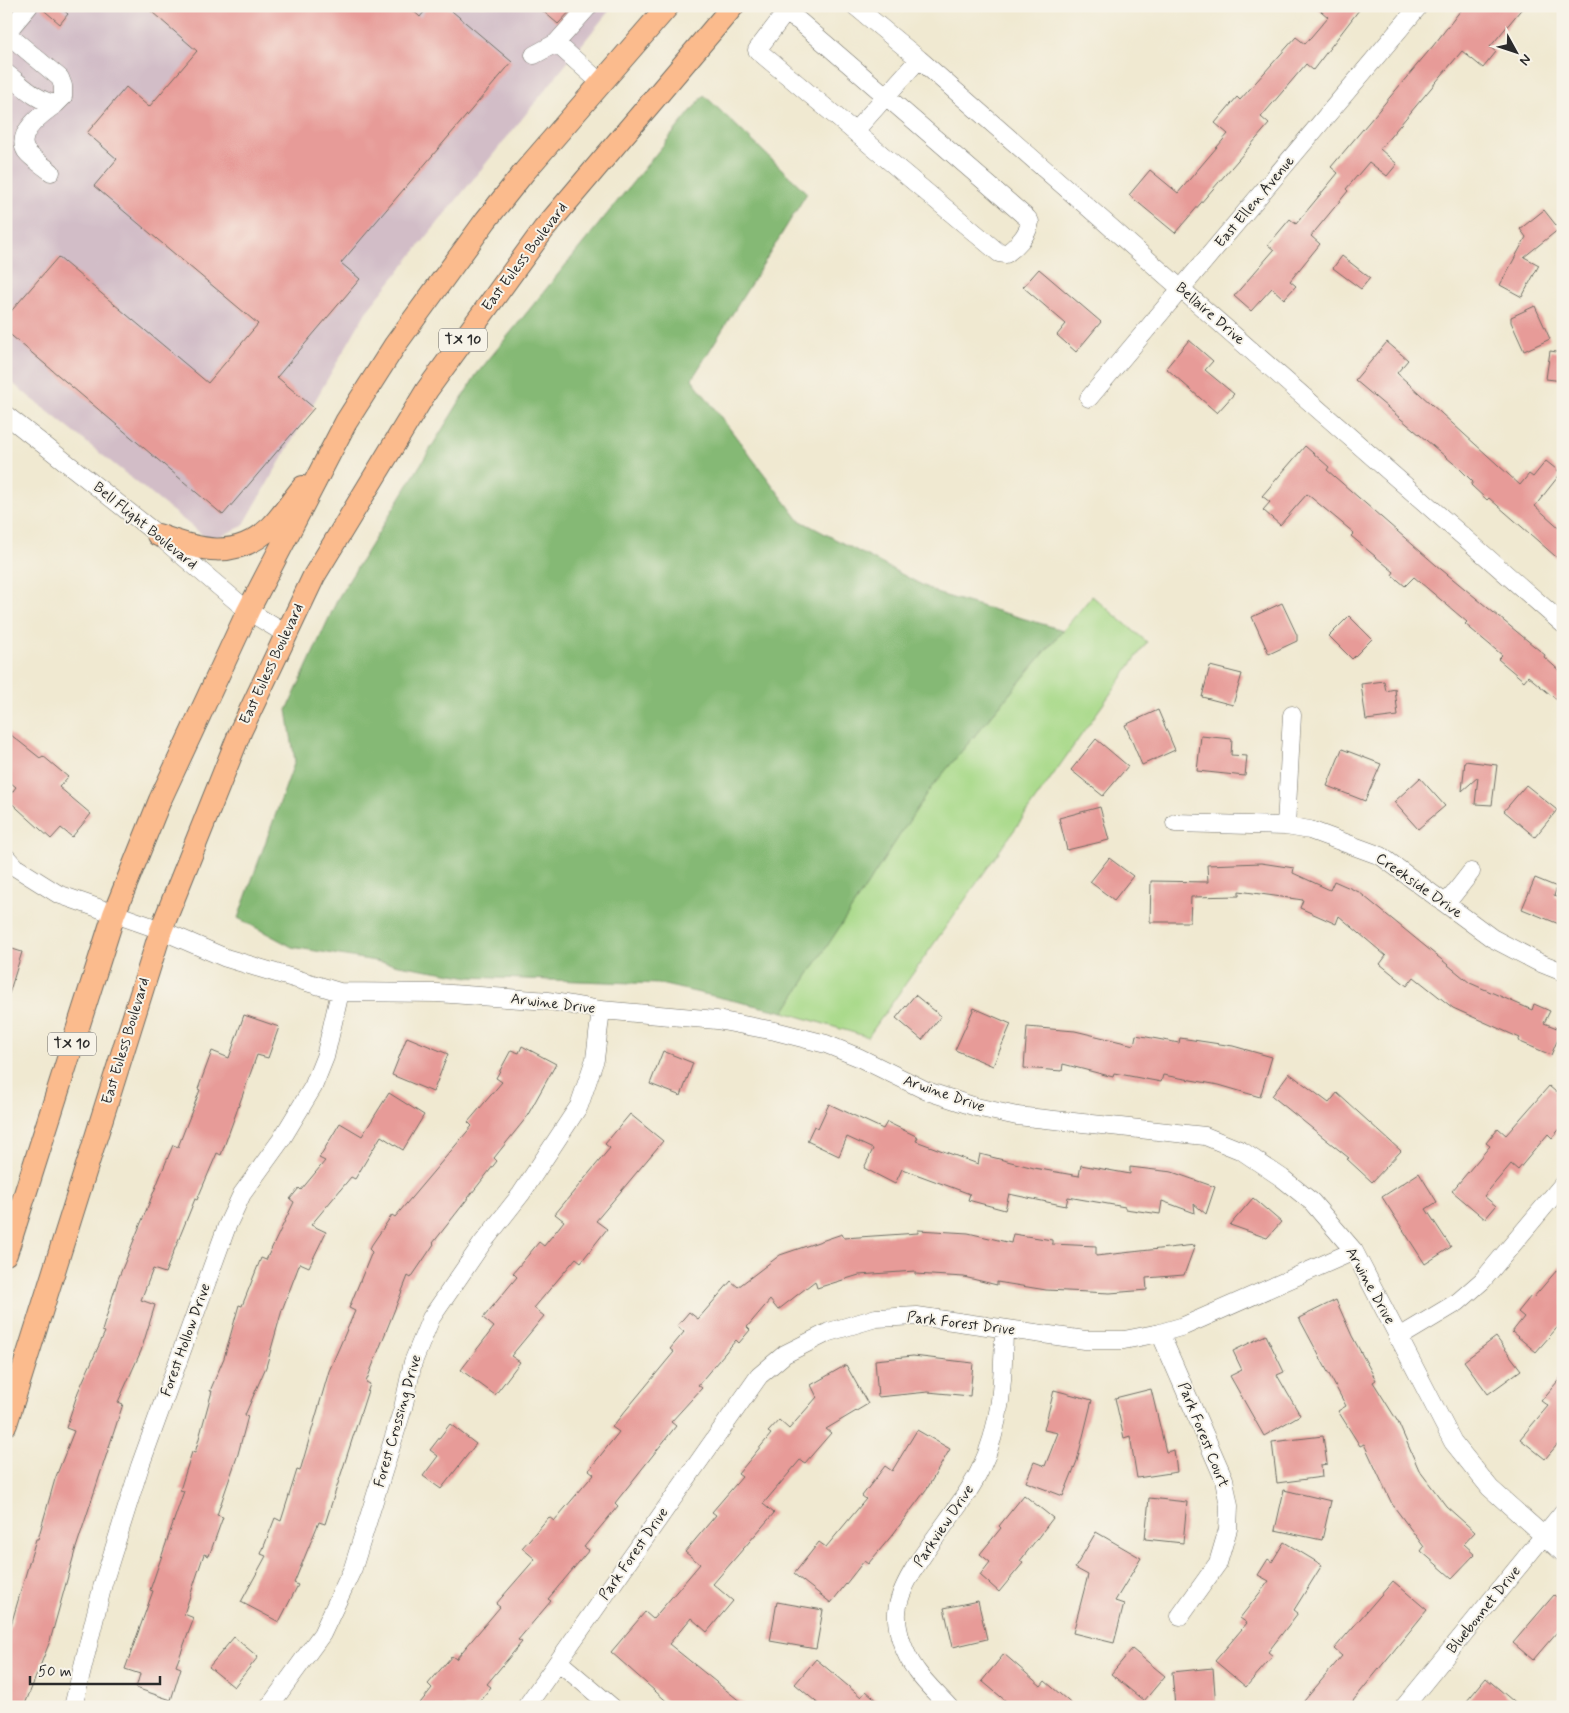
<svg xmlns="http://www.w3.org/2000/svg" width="1569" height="1713" font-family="Mynerve,sans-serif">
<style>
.industrial{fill:#d2bdc7}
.green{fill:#a7d988;stroke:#69825a}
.forest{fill:#85b974;stroke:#587250}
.building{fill:#e79b98}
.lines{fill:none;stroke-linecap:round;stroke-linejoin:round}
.minor-casing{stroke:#706e65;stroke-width:19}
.major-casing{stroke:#706e65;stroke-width:24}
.minor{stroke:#fff;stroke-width:18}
.major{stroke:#fbbb8d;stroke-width:22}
.labels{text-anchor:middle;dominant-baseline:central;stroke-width:4;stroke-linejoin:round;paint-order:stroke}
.shield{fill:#f7f3e8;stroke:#686764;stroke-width:1}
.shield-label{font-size:14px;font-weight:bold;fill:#2b2b2b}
.street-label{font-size:15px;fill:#2b2b2b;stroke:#f7f3e8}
</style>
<rect width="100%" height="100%" fill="#f7f3e8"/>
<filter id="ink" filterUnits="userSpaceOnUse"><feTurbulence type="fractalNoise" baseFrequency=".02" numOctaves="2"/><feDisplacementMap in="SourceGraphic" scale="10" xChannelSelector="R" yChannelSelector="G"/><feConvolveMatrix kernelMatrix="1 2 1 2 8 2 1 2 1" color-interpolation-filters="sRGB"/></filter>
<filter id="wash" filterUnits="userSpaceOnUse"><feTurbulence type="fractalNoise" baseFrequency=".0096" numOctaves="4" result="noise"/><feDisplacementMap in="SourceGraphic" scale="20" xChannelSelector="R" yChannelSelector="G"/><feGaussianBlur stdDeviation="1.12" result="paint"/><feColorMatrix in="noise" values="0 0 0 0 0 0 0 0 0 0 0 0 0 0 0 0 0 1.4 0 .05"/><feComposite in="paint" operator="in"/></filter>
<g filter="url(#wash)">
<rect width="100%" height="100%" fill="#f0e9d1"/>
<!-- industrial -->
<path class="industrial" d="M6,6h607l-247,306 -123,214 -33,15 -204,-163z"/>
<!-- green -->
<path class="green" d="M1092,596l55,46 -279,395 -84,-25 146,-223z"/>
<!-- forest -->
<path class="forest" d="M704,95l103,98 -115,186 107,141 140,74 124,36 -133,159 -146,223 -124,-28 -190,-7 -178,-30 -54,-29 57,-157 -8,-51 51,-112 138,-223z"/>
<g id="blocks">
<!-- building -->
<path class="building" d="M39,6h20l9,8 -8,10z
M145,6h263l12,11 9,-11h17l66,56 -171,201 19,16 -83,98 37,31 -91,107 -217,-184v-14l52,-60 150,126 50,-59 -164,-138 23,-27 -30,-26 39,-46 23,20 48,-56z
M537,6h38l-17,18z
M1315,6h47l-49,64 -7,-6 -45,53 8,7 -94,109 -46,-38 21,-25 28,23 50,-59 -13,-11 22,-26 3,3 56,-63 9,7 23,-27z
M1464,6h60l-34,41 6,5 -13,16 -21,-17 -82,98 17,15 -10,12 -18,-14 -23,27 2,2 -37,45 9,8 -30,37 6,5 -12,13 -12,-11 -21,23 -17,-15 40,-46 -6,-5 22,-26 6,5 42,-51 -7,-6 102,-121z
M1544,210l15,19 -35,28 15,8 -17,32 -22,-12 26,-48 -6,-8z
M1342,256l28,22 -9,11 -28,-21z
M1039,269l62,53 -25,30 -19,-17 9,-11 -43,-37z
M1535,306l15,33 -26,12 -13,-29v-5z
M1189,340l24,21 -8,9 29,24 -17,19 -51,-45z
M1387,342l21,18 -11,13 123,112 9,-11 4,3 13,-16 15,12 -26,33 28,25v32l-74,-65 -2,2 -16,-15 2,-3 -14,-14 -104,-88z
M1550,351l13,2v28l-17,-2z
M1305,446l24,21 -2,3 109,95 109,90 -1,2 19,17v31l-35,-29 -4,5 -26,-22 4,-4 -37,-31 2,-2 -53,-45 -9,9 -13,-11 2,-3 -43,-36 3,-3 -47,-39 -27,31 -17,-15 7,-8 -8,-6z
M1282,603l15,32v6l-28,13 -17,-37z
M1349,616l23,23 -20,20 -23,-23z
M1210,666l32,8 -9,31 -31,-8z
M1384,681l2,10 9,-2 3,27 -32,4 -5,-36z
M1158,710l17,40 -33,15 -17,-40z
M6,731l34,27 3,-2 25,21 -9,10 32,27 -19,23 -11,-9 -10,11 -44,-40 9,-12 -10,-8z
M1201,736l31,3 -1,16 16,1 -2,20 -48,-5z
M1096,739l32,27 -25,30 -32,-26z
M1342,749l39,15 -16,37 -38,-15z
M1465,761l32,4 -5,40 -17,-1 3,-27 -16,14z
M1420,778l25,28 -27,23 -24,-27z
M1526,785l31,25 -22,27 -31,-26z
M1100,807l9,33 -42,10 -8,-32z
M1109,858l24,18 -19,24 -24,-18z
M1261,863l33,5 -1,5 37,17 4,-9 25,11 111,91 62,27 2,-6 16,7 -6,12 18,7 -11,25 -33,-14 2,-3 -67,-30 -39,-31 -7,9 -27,-22 6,-8 -47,-40 -3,8 -36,-16 3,-8 -64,-9v5l-48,1 -1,25h-40l1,-41 57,1 -1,-17z
M1535,878l22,9 -3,9 9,3v15l-4,10 -37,-15z
M6,947l16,5 -13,42 -3,-1z
M915,995l26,21 -19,24 -26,-22z
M974,1008l37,16 -18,42 -38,-16z
M244,1015l35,12 -11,31 -11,-3 -36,100 -4,-2 -20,47 -2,-1 -30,74 -12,-4 -12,31 14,5 -14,46 -23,51 5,2 -48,147 -25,90 -26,66h-18v-65l30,-103h2l17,-60 19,-48 -8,-3 12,-36 27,-60 -3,-1 16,-52 55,-134 5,2 22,-57 -2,-1 14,-38 17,7z
M1027,1027l48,4 59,14 2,-10 43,8 1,-5 53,8 39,11 -12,40 -41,-12 -56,-10 -2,7 -47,-9 -1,4 -50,-13 -1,7 -38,-3z
M407,1037l41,17 -15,38 -41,-17z
M522,1046l34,18 -30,54 -32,40 3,3 -64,82 1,1 -23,34 -3,-2 -42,106 4,2 -45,140 -6,-2 -25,61 4,2 -19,37 -38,-20 25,-46 -5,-2 14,-36 6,3 16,-51 3,1 29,-100 26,-60 -6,-3 23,-56 -3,-3 23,-34 3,2 77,-91 -4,-4 34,-40 -6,-4 15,-28 8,3z
M663,1051l30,12 -12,33 -31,-12z
M1289,1073l40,30 8,-10 64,58 -29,31 -25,-23 2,-1 -77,-62z
M1549,1086l14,12v27l-11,13 -4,-4 -30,36 -7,-6 -27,32 12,10 -11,13 -33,-28 38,-45 -4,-3 12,-15 8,7z
M389,1093l35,22 -21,35 -22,-14 -26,43 -4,-2 -40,48 15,7 -17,35 -9,-4 -18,47 -16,57 -21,48 3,1 -10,38 -21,61 6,2 -14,39 -5,-2 -20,60 10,4 -18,48 5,2 -10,32 -35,-12 4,-14 -15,-5 28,-78 -3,-1 34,-99 -4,-1 12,-38 3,1 17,-62h-2l14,-33 15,-53 3,1 19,-48 5,2 28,-58 -4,-3 9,-11 2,2 24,-29 -6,-3 21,-35 22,13z
M829,1104l54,25 4,-7 31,15 -2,4 62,23 2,-10 54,14 45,8 2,-11 49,9v-7l42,5 43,15 -9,27 -12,-10 1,9 -33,-12 -2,13 -35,-5v-2l-57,-10 -2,9 -57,-12 -4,16 -37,-10 2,-6 -68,-25 -7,15 -31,-16 9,-19 -26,-12 -8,19 -32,-15 7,-15 4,2z
M630,1114l33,27 -67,80 11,8 -26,33 -5,-4 -42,50 10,8 -33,40 9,6 -25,33 -34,-25 33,-43 -11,-9 34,-41 -4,-4 26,-31 5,4 20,-25 -9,-7 55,-66 -5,-4z
M1419,1173l18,29 -11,7 25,38 -26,17 -43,-67z
M1253,1198l28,24 -14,16 -37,-13z
M918,1230l50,3 43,10 2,-9 39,6v4l44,2v10l99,-11 -11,30 -38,3 1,12 -37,3 -64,-3 -49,-8v3l-33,-8 -49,-3v-3l-56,4 -42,13 -2,-7 -37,29 -8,-10 -23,27 3,3 -11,13 -3,-3 -38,45 4,3 -31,34 5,4 -61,77 3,3 -34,41 5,3 -41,49 3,2 -33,39 4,2 -35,42 4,3 -16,20h-58l15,-19 -4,-4 24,-28 4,3 44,-52 -4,-3 39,-45 -13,-11 27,-31 5,4 40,-47 -5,-4 30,-38 -7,-5 62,-75 -4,-3 14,-17 -7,-6 12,-14 9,7 33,-38 7,6 42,-32 62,-21 2,4 74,-5z
M1563,1263v58l-27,31 -24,-20 12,-15 -6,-5 13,-16 2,2z
M1336,1300l16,36 24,44 -3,2 25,40 21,48 27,36 29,26 -11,12 11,10 -23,24 -31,-27 3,-4 -32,-43 -28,-60 -4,2 -22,-35 8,-5 -47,-88z
M1266,1335l18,37 -7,3 23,40 -36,21 -34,-60 12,-6 -9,-19z
M1496,1337l25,33 -33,24 -24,-33z
M913,1356l60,7 -3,33 -42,-4 -50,5 -3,-37z
M846,1365l22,39 -42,25 5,4 -26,30 -5,-3 -37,44 11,9 -61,71 20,17 -26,31 -16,-14 -22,26 78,63h-74l-62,-55 34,-40 8,7 47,-55 -15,-12 31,-37 -4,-3 30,-35 -4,-3 33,-40 -3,-2 11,-12 10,9 28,-32 -6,-12z
M1563,1375v63l-18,21 -25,-20 28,-33 -7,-5z
M1151,1389l15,63 8,-2 3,22 -40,6 -7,-42 -6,2 -9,-40z
M1054,1390l38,10 -15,61 -14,35 -37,-14 8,-20 11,4 13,-33 -14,-3z
M450,1424l26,20 -35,45 -18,-13 15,-20 -8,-6z
M917,1430l33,19 -22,38 -34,46 -26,31 -4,-3 -33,42 -37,-29 25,-32 7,5 40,-48 -4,-3 23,-30 7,5z
M1323,1436l4,28 -6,1 1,12 -45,6 -5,-41z
M1284,1490l47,11 -9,39 -47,-10z
M1024,1495l29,23 -33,43 3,2 -24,29 -19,-17 10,-13 -10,-8 21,-26 -2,-2z
M1149,1498l38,4 -4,41 -38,-4z
M1096,1532l45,26 -26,43 9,3 -10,39 -41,-10 15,-58 -13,-7z
M1284,1542l38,23 -28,45 4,3 -30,39 5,4 -27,31 -31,-26 32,-38 -7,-5 29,-37 -11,-6 10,-16 4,3z
M1393,1581l34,29 -79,97h-49l43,-51 -8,-7z
M1554,1595l9,7v23l-30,35 -20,-17z
M978,1601l9,38 -34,8 -9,-39z
M777,1602l46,8 -7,39 -46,-8z
M234,1637l24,20 -24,30 -25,-20z
M1132,1649l33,27 -21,25 -33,-27z
M1004,1654l37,32 4,-5 30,26h-62l-31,-26z
M816,1659l45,38 5,-6 19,16h-63l-27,-23z
M1213,1668l3,39h-41l-3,-35z
M1486,1678l34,29h-58z"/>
</g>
</g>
<g filter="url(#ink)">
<use href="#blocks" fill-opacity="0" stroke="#706e65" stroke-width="1"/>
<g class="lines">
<defs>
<path id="minor" d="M589,6l-33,37 45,40
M855,6l64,53 644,565
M787,14l12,7 228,197 3,4c-2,13 -14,25 -24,32l-7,-1 -242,-203 26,-34z
M6,33l23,-27
M534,55l22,-12
M6,73c16,12 30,28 50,31l7,-7v-11l-3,-8 -54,-45
M855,131l64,-72
M51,172c-8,-7 -19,-13 -25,-21 -11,-18 17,-38 30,-47
M1089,398l330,-392
M6,415l152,120 90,76 38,23
M1175,823l111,3 24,4 71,26 111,82 46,24 25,10
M1286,826l6,-111
M6,857l9,10 43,27 103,36 65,28 114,34 97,1 112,8 52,9 116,10 58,11 51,13 32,13 69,34 49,16 41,9 188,20 37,15 40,27 30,24 42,49 99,191 37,46 73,65
M1446,904l25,-32
M1160,1333l64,146 5,27 -1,23 -10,34 -38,53
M1398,1338l60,-36 24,-21 81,-97
M559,1662l53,45
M73,1707l30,-123 37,-118 87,-240 15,-32 39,-54 32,-53 12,-30 15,-65
M269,1707l53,-73 31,-66 50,-160 10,-46 18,-44 50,-73 40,-51 58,-88 16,-47 6,-49
M526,1707l233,-331 26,-22 44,-22 47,-14 41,-2 168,24h39l36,-7 24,-7 170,-75
M949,1707c-11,-12 -24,-24 -33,-37 -11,-15 -20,-38 -19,-57 2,-41 64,-101 83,-143 22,-45 23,-91 24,-140
M1404,1707l159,-195"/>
<path id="major" d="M158,535c40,15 78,26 113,-8 12,-12 21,-27 32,-40
M6,1254l108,-340 46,-114 88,-189 98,-189 49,-77 91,-125 39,-49 143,-165
M6,1424l155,-494 80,-200 73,-154 113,-186 117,-161 189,-223"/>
</defs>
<!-- minor casing -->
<use href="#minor" class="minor-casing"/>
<!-- major casing -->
<use href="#major" class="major-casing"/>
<!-- minor -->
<use href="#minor" class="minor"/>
<!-- major -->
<use href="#major" class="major"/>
</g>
</g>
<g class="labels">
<!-- shield labels -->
<g class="shield">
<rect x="439" y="328.5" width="48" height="23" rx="4"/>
<rect x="48" y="1032.5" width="48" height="23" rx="4"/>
</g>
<g class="shield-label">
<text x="463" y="340">TX 10</text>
<text x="72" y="1044">TX 10</text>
</g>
<!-- street labels -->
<g class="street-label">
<text transform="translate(1255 202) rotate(-50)">East Ellen Avenue</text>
<text transform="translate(525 257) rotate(-53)">East Euless Boulevard</text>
<text transform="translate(1210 314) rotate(41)">Bellaire Drive</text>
<text transform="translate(145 526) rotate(39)">Bell Flight Boulevard</text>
<text transform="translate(272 664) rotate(-65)">East Euless Boulevard</text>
<text transform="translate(1419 886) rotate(35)">Creekside Drive</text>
<text transform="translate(553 1004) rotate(7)">Arwine Drive</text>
<text transform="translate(126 1041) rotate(-73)">East Euless Boulevard</text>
<text transform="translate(944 1094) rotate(19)">Arwine Drive</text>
<text transform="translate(1370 1286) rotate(61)">Arwine Drive</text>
<text transform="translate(961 1324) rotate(7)">Park Forest Drive</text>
<text transform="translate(186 1340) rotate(-70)">Forest Hollow Drive</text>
<text transform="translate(398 1421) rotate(-74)">Forest Crossing Drive</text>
<text transform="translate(1203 1435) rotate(68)">Park Forest Court</text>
<text transform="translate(944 1526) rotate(-56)">Parkview Drive</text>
<text transform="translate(634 1554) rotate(-55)">Park Forest Drive</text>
<text transform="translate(1484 1610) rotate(-51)">Bluebonnet Drive</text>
</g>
</g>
<!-- margin -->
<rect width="1569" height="1713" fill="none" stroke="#f7f3e8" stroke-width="25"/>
<!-- north arrow -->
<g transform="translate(1516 52) rotate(130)" stroke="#f7f3e8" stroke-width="4" paint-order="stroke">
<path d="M0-4L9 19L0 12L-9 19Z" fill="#2b2b2b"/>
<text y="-8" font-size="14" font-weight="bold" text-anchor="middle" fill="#2b2b2b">N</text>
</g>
<!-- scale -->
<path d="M30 1676v8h130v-8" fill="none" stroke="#2b2b2b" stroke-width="2.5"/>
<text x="38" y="1676" font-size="15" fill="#2b2b2b" stroke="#f7f3e8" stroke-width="4" paint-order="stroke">50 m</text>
</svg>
